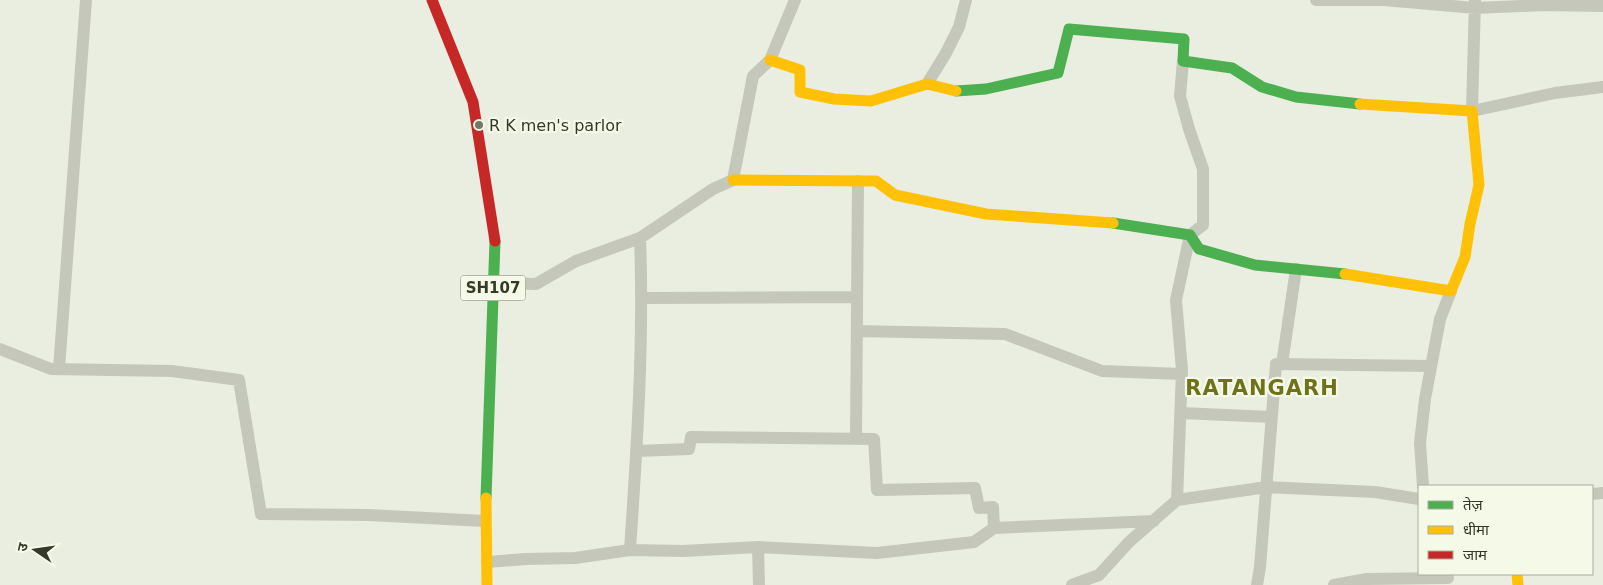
<svg xmlns="http://www.w3.org/2000/svg" width="1603" height="585" font-family="'DejaVu Sans','Noto Sans Devanagari',sans-serif">
<style>
.lines{fill:none;stroke-linecap:round;stroke-linejoin:round}
.street{stroke:#c4c7ba;stroke-width:12}
.fast{stroke:#4caf50;stroke-width:11}
.slow{stroke:#ffc107;stroke-width:11}
.jam{stroke:#c62828;stroke-width:11}
.poi-dot{fill:#757869;stroke:#f5fae8;stroke-width:2}
.labels{text-anchor:middle;dominant-baseline:central;stroke-width:4.5;stroke-linejoin:round;paint-order:stroke}
.shield{fill:#f5fae8;stroke:#6f7262;stroke-width:1}
.shield-label{font-size:15px;font-weight:bold;fill:#363828}
.poi-label{font-size:16px;fill:#363828;stroke:#f5fae8;text-anchor:start}
.district-label{font-size:21px;font-weight:bold;letter-spacing:1px;fill:#70721b;stroke:#f5fae8}
</style>
<rect width="100%" height="100%" fill="#eaeee1"/>
<g class="lines">
<!-- street -->
<path class="street" d="M1316,0h68l91,8 69,-3 59,1
M1475,0l-3,111 83,-18 48,-6
M1183,61l-3,35 9,33 14,40v56l-13,10 -14,65 6,70 -5,130 90,-13 108,5 44,7
M927,84l19,-31 13,-26 7,-27
M493,283l43,1 40,-23 64,-23 73,-49 20,-9 20,-104 17,-16 25,-60
M642,298l215,-1
M857,331l148,3 97,37 80,3
M0,349l51,20 121,2 67,9 22,134 107,1 117,6
M1282,364l14,-95
M59,369l27,-369
M1181,413l90,4
M856,439l2,-258
M637,451l52,-2 2,-12 183,2 3,51 98,-2 4,20 14,-1 1,21
M1423,486l-3,-43 5,-44 15,-80 11,-28
M1592,494l11,-1
M758,547l119,6 97,-11 20,-14 160,-7
M630,550c7,-104 14,-208 10,-312
M487,562l39,-3 49,-1 55,-8 53,1 75,-4 1,38
M1072,585l27,-10 30,-33 48,-42
M1257,585l3,-18 16,-203 155,2
M1334,585l33,-6 81,-1"/>
<!-- fast -->
<path class="fast" d="M956,91l30,-2 72,-16 11,-44 115,10 -1,22 49,7 30,19 34,10 64,7
M1113,223l77,12 9,14 56,16 90,9
M486,498l9,-257"/>
<!-- slow -->
<path class="slow" d="M770,60l30,10v22l34,7 37,2 56,-17 29,7
M733,180l143,1 19,14 91,19 127,9
M1345,274l106,17 14,-34 5,-33 9,-39 -7,-74 -112,-7
M486,498l1,87
M1517,574l1,11"/>
<!-- jam -->
<path class="jam" d="M432,0l41,102 22,139"/>
</g>
<!-- markers -->
<circle class="poi-dot" cx="479" cy="125" r="5"/>
<g class="labels">
<!-- shield labels -->
<rect class="shield" x="460.5" y="275.5" width="65" height="25" rx="4"/>
<g class="shield-label">
<text x="493" y="288">SH107</text>
</g>
<!-- poi labels -->
<g class="poi-label">
<text x="489" y="125">R K men's parlor</text>
</g>
<!-- district labels -->
<g class="district-label">
<text x="1262" y="388">RATANGARH</text>
</g>
</g>
<!-- legend -->
<rect x="1418" y="485" width="175" height="90" fill="#f5fae8" stroke="#a9ac9b"/>
<rect x="1428" y="501" width="25" height="8" fill="#4caf50" stroke="#a9ac9b"/>
<text x="1463" y="510" font-size="15" fill="#363828">तेज़</text>
<rect x="1428" y="526" width="25" height="8" fill="#ffc107" stroke="#a9ac9b"/>
<text x="1463" y="535" font-size="15" fill="#363828">धीमा</text>
<rect x="1428" y="551" width="25" height="8" fill="#c62828" stroke="#a9ac9b"/>
<text x="1463" y="560" font-size="15" fill="#363828">जाम</text>
<!-- north arrow -->
<g transform="translate(35 550) rotate(283)" stroke="#f5fae8" stroke-width="4" paint-order="stroke">
<path d="M0-4L9 19L0 12L-9 19Z" fill="#363828"/>
<text y="-8" font-size="14" font-weight="bold" text-anchor="middle" fill="#363828">उ</text>
</g>
</svg>
